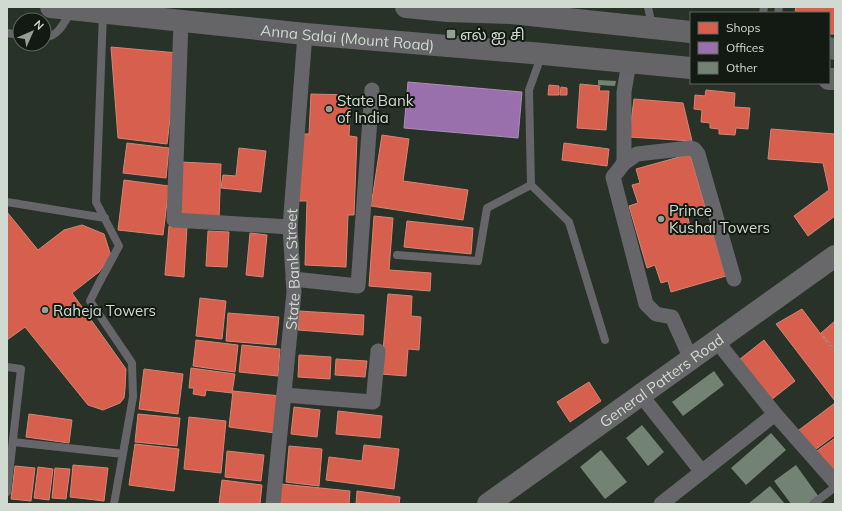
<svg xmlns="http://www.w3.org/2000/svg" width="842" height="511" font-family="Mulish,'Noto Sans Tamil',sans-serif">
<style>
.shops{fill:#d6604d;stroke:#d48574}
.offices{fill:#9970ab;stroke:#aa90b6}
.building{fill:#738373}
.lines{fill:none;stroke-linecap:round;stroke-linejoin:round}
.lane{stroke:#666569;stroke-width:8}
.street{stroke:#666569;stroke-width:15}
.secondary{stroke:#686769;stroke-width:22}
.primary{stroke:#656568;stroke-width:22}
.poi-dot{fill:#959f95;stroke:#131a13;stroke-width:1.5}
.labels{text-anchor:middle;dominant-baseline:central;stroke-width:4;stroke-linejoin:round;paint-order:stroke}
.poi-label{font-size:15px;fill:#d0dad0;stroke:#131a13;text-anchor:start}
.street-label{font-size:15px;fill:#d0dad0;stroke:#131a13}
</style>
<rect width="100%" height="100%" fill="#283228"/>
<!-- shops -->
<path class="shops" d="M796,7h39v27h-6v-21h-33l1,-2h-2z
M111,47l67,6 -11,91 -49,-6z
M580,84l20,2 -1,5h10l-3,39 -29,-2z
M549,85l10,1v9h-11z
M561,87l6,1v7h-7z
M706,90l29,3 -1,14 16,1 -2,21 -12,-1 -1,7 -16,-1v-5l-9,-1v-5l-9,-1 1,-12 -8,-1 1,-14 10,1z
M311,94l40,1 -2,41 8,1 -3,78h-6l-2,52 -41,-2 2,-64h-10l2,-67h10z
M634,99l49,4 9,38 -63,-4z
M771,129l64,5v82l-27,20 -14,-20 35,-26 -6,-27 -55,-4z
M382,135l27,4 -6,42 65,9 -5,30 -92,-14z
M127,143l42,5 -3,30 -43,-5z
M564,143l45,6 -2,17 -45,-6z
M239,148l27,3 -5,41 -40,-4 2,-13 13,1z
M690,154l16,55 -19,5 4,16 20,-5 15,51 -55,16 -3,-11 -7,2 -6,-18 -8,3 -18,-62 9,-3 -6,-18 8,-2 -4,-14z
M181,162l40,2 -2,55 -40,-2z
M124,180l45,6 -6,49 -45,-5z
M7,212l31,38 26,-20 18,-5 22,9 7,22 -12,16 -27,21 54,76 -1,20 -1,9 -4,5 -17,7 -15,-5 -63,-78 -18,13z
M374,216l19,2 -4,52 42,3 -1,18 -61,-5z
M407,221l66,7 -2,26 -67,-7z
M169,226l18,1 -3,50 -19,-2z
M208,231l21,1 -2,35 -21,-1z
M250,233l17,2 -4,42 -17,-2z
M388,294l24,2 -1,20 10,1 -2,33 -11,-1 -2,27 -25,-2z
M200,298l26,3 -4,38 -26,-3z
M802,309l33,44v48l-59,-77z
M299,311l65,4 -1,20 -65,-5z
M228,313l51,4 -3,28 -50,-4z
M835,321v30l-14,-18z
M196,340l42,5 -3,27 -42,-6z
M764,340l31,41 -24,19 -31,-41z
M242,345l38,4 -2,27 -39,-4z
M299,355l32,2 -1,22 -32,-2z
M336,359l31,2 -2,16 -30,-2z
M191,368l44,6 -3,19 -26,-3 -1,6 -12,-2 1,-6h-5z
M144,369l39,5 -5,40 -39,-5z
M589,382l12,19 -31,21 -13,-20z
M233,391l47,5 -5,37 -46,-6z
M835,403v32l-20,15 -16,-20z
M294,407l26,3 -3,27 -26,-3z
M338,411l44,5 -2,22 -44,-4z
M29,414l43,6 -3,23 -43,-6z
M138,414l42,4 -3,28 -42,-4z
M189,417l37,4 -5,52 -37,-4z
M835,438v33l-2,1 -16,-21z
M135,444l44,5 -5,42 -45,-6z
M364,445l35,4 -5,40 -68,-9 3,-23 33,4z
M289,446l33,3 -3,37 -33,-4z
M227,451l37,4 -3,26 -36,-4z
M73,465l35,3 -4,33 -34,-4z
M15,466l20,2 -4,33 -20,-2z
M38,467l15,2 -4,31 -15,-2z
M55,468l15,1 -4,30 -14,-1z
M222,480l40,5 -2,19h-41z
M281,484l69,7 -1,13h-70z
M357,491l43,6 -1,7h-43z"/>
<!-- offices -->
<path class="offices" d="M408,82l114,10 -4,46 -114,-10z"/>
<!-- building -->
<path class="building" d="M598,80l18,1 -1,5 -17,-1z
M714,371l10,14 -41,31 -11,-14z
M642,425l22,27 -16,14 -22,-28z
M771,433l15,17 -40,35 -15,-17z
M601,450l26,32 -22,17 -25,-32z
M796,465l23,32 -9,7h-19l-17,-23z
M770,486l15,18h-37z"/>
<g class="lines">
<!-- lane -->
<path class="lane" d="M648,7l4,19
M103,13l-7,189 23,44 -20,37 -9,18 42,62 1,34 -19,107
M763,13l1,-6
M778,13l1,-6
M7,33l13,2
M44,37c14,1 21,-16 27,-26
M531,185l38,37 36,118
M7,202l98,16
M397,255l81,6 9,-53 44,-23 -2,-95 13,-36
M7,367l14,2 -14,123
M13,442l110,12
M813,504l22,-17"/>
<!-- street -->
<g class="street">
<path d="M181,21l-7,199 116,7"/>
<path d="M624,163v-71l5,-30"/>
<path d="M293,279l65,7 14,-196"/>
<path d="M723,349l52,65 60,68"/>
<path d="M691,359l-19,-42 -16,-3 -10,-10 -33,-127 11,-14 13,-9 53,-6 4,1 4,5 36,125"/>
<path d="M284,395l89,7 5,-51"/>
<path d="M648,404l54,68"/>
<path id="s1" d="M273,504l21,-212 -4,-65 15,-193"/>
<path d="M661,504l114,-90"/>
</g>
<!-- secondary -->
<path class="secondary" id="s2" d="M488,504l347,-248"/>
<!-- primary -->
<g class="primary">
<path id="s3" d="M51,7l254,27 238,20 148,14"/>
<path d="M406,7l41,4 64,2 180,19"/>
<path d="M829,48l6,1"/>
<path d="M829,79h6"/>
</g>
</g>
<!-- markers -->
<g class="poi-dot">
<rect x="446" y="29" width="10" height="10" rx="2"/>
<circle cx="329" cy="109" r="4"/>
<circle cx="661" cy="219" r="4"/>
<circle cx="45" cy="310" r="4"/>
</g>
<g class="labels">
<!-- poi labels -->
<g class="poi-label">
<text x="460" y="34">எல் ஐ சி</text>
<text x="337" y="100">State Bank<tspan x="337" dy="17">of India</tspan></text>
<text x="669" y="210">Prince<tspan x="669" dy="17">Kushal Towers</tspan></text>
<text x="53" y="310">Raheja Towers</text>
</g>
<!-- street labels -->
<g class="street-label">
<text stroke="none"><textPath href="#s3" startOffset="298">Anna Salai (Mount Road)</textPath></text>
<text stroke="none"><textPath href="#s1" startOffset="236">State Bank Street</textPath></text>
<text stroke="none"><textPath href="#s2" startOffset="213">General Patters Road</textPath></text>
</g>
</g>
<!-- border -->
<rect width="842" height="511" fill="none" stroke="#d0dad0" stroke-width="16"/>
<!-- legend -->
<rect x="690" y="12" width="140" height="72" fill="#131a13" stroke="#5f675f"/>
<rect x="698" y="22" width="20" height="12" fill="#d6604d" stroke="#5f675f"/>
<text x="726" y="32" font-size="12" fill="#d0dad0">Shops</text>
<rect x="698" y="42" width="20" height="12" fill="#9970ab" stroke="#5f675f"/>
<text x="726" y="52" font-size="12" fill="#d0dad0">Offices</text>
<rect x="698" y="62" width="20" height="12" fill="#738373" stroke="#5f675f"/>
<text x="726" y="72" font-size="12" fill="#d0dad0">Other</text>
<!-- north arrow -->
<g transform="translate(32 32) rotate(45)"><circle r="19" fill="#131a13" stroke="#5f675f"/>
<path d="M0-3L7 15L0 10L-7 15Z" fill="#959f95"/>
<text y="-6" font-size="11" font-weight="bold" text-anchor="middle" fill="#d0dad0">N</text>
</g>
</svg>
